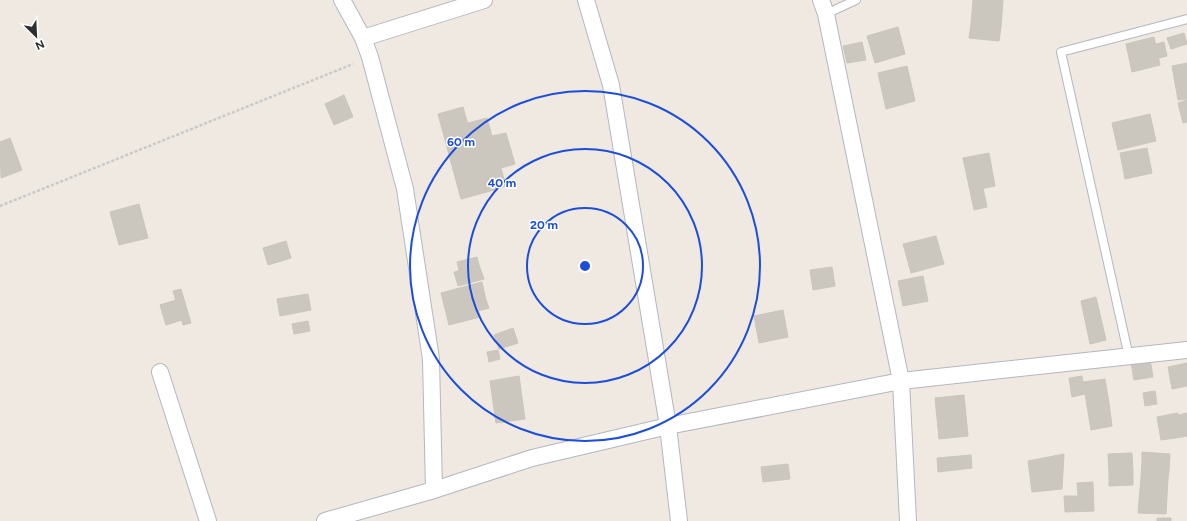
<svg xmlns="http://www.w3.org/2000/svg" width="1187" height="521" font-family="Figtree,sans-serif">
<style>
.building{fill:#cbc7bf;stroke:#cbc5ba}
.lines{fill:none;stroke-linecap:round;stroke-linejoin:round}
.lane-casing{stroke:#b4b7c1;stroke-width:10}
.street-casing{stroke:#b4b7c1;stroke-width:18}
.path{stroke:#c9c9c9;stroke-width:2.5;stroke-dasharray:3 2;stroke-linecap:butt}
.lane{stroke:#fff;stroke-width:8}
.street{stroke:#fff;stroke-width:16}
.ring{fill:none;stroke:#1d4ed8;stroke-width:2}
.centre{fill:#1d4ed8;stroke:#fff;stroke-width:2}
.ring-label{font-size:12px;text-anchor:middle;font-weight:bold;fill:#1d4ed8;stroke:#fff;stroke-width:3;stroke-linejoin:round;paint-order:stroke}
</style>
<rect width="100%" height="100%" fill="#efe9e1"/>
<!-- building -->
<path class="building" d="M973,0h30l-2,27 -30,-3z
M971,24l30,3 -2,14 -30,-3z
M898,27l7,27 -30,9 -8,-27z
M1184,33l3,11 -16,5 -4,-11z
M1154,37l6,28 -28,7 -6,-28z
M862,42l4,18 -19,3 -4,-17z
M1164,42l3,14 -8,2 -3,-14z
M1187,63v36l-9,1 -6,-34z
M907,66l8,35 -29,8 -8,-36z
M344,95l9,22 -19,8 -9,-21z
M1187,100v22l-4,1 -5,-20z
M463,107l24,85 -26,7 -23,-85z
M1150,114l6,27 -38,9 -6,-27z
M487,118l19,68 -19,6 -19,-69z
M506,133l9,31 -14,4 -9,-32z
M10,138l12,32 -21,8 -1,-36z
M1147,148l5,25 -27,6 -5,-26z
M989,153l6,33 -25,5 -7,-33z
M983,188l4,19 -13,3 -4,-19z
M139,204l9,34 -29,7 -9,-33z
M936,236l8,28 -33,9 -8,-29z
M286,241l5,17 -23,7 -5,-17z
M477,257l2,8 -20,5 -2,-8z
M479,265l5,14 -26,7 -4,-14z
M832,267l3,19 -22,4 -3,-20z
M923,276l5,25 -25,5 -5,-25z
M482,282l4,18 -10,3 4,14 -31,8 -8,-32z
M181,289l10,34 -8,2 -10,-34z
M308,294l3,16 -31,6 -3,-17z
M1096,297l10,43 -16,4 -9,-43z
M176,300l6,20 -16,5 -6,-20z
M486,300l3,8 -11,3 -2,-8z
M783,310l5,27 -29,6 -5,-27z
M308,321l2,10 -16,3 -2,-10z
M513,328l5,15 -19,6 -5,-14z
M498,350l2,9 -11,3 -2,-10z
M1150,359l3,18 -19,3 -3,-18z
M1187,363v23l-15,3 -4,-22z
M519,376l6,43 -29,4 -6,-42z
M1082,376l3,18 -13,3 -3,-19z
M1105,379l4,24 -22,3 -4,-24z
M1155,391l2,13 -12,2 -2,-13z
M964,395l4,41 -29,3 -4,-41z
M1109,403l3,23 -21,4 -4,-24z
M1178,413l4,24 -21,3 -4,-23z
M1187,413v23l-5,1 -3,-22z
M1142,452l14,1v9l-14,-1z
M1132,453l1,19 -24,1 -1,-19z
M1156,453l14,1 -1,17 -14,-1z
M1064,454l-2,35 -30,3 -4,-31z
M971,455l1,13 -34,4 -1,-14z
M1142,461l14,1 -1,8 14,1 -1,8 -27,-2z
M788,464l2,15 -27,3 -2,-15z
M1133,472v13l-24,1v-13z
M1141,477l27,2 -2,35 -28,-1z
M1093,482l1,29 -29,1 -1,-16h14l-1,-13z
M1157,518h14v3h-14z"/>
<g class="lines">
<defs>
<path id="lane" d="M826,14l30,-14
M1129,357l-68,-305 126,-33"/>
<path id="street" d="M342,0l21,38 7,19 35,132 26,170 3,131
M586,0l25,85 57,341 11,95
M821,0l5,14 75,367 7,140
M363,38l121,-38
M160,372l48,149
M325,521l109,-31 98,-32 136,-32 233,-45 286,-31"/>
</defs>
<!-- lane casing -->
<use href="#lane" class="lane-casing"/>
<!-- street casing -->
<use href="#street" class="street-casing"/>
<!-- path -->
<path class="path" d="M0,206l353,-142"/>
<!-- lane -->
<use href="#lane" class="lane"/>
<!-- street -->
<use href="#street" class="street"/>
</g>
<!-- distance rings -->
<g class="ring">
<circle cx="585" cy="266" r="58"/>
<circle cx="585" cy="266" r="117"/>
<circle cx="585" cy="266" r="175"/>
</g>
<circle cx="585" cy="266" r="6" class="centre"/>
<g class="ring-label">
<text x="461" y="146">60 m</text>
<text x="502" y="187">40 m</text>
<text x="544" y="229">20 m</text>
</g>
<!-- north arrow -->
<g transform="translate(36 36) rotate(156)" stroke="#ffffff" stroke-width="3" paint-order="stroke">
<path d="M0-3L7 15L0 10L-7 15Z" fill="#2e2e2e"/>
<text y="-6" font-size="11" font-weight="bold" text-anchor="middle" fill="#2e2e2e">N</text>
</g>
</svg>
